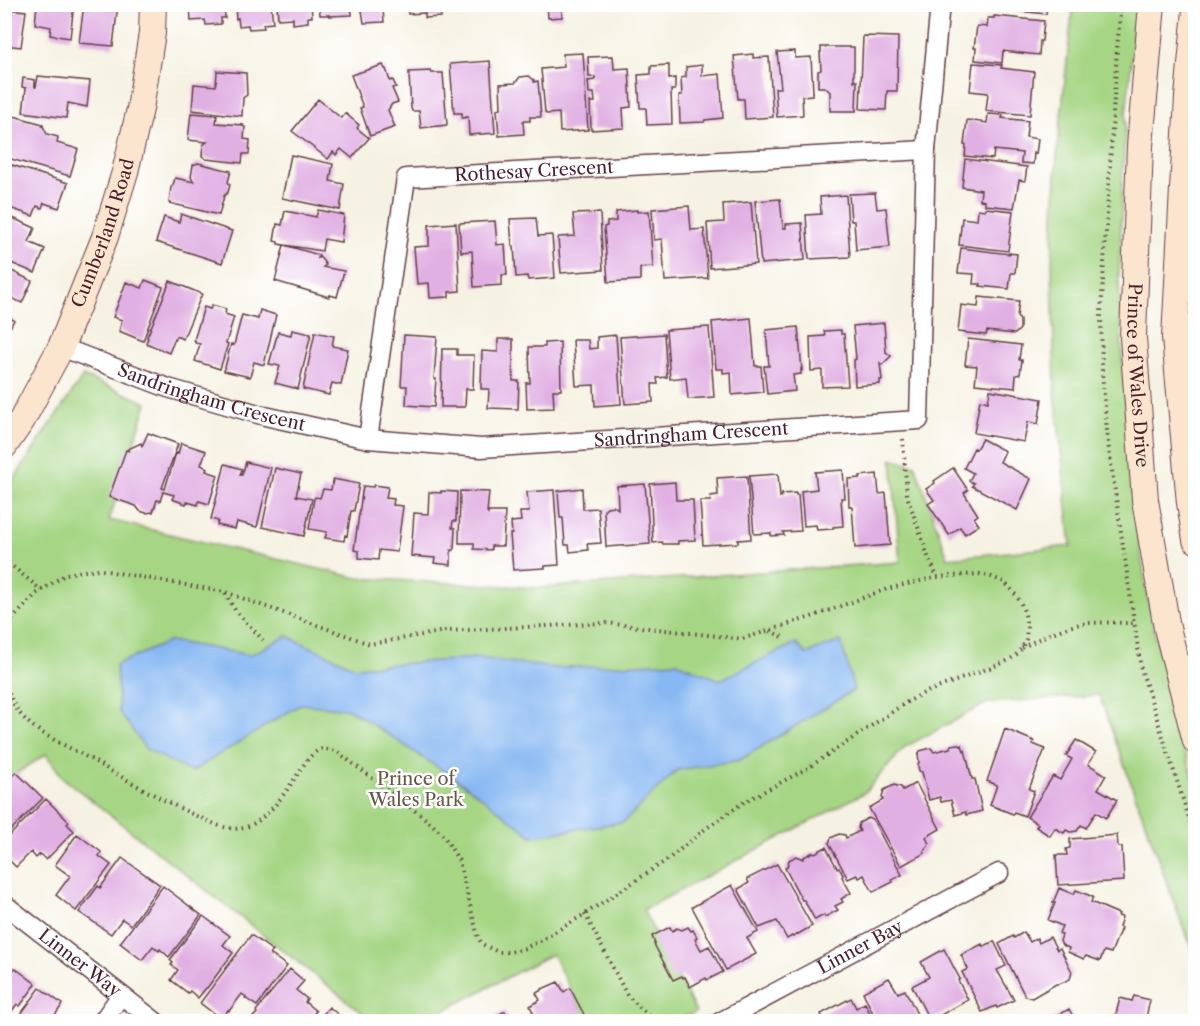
<svg xmlns="http://www.w3.org/2000/svg" width="1200" height="1026" font-family="'Libre Caslon Text',serif">
<style>
.green{fill:#a6d684;stroke:#787a58;stroke-width:1.5}
.water{fill:#87b8f3;stroke:#686c8f;stroke-width:1.5}
.building{fill:#e1b0e3}
.lines{fill:none;stroke-linecap:round;stroke-linejoin:round}
.street-casing{stroke:#643f47;stroke-width:21}
.secondary-casing{stroke:#643f47;stroke-width:28}
.path{stroke:#643f47;stroke-width:4;stroke-dasharray:1.5 4.5;stroke-linecap:butt}
.street{stroke:#fff;stroke-width:18}
.secondary{stroke:#fbe5cf;stroke-width:26}
.labels{text-anchor:middle;dominant-baseline:central;stroke-width:5;stroke-linejoin:round;paint-order:stroke}
.street-label{font-size:18px;fill:#4a1f2b;stroke:#fff}
.park-label{font-size:18px;fill:#665646;stroke:#fff}
</style>
<rect width="100%" height="100%" fill="#fff"/>
<filter id="ink" filterUnits="userSpaceOnUse"><feTurbulence type="fractalNoise" baseFrequency=".0167" numOctaves="2"/><feDisplacementMap in="SourceGraphic" scale="12" xChannelSelector="R" yChannelSelector="G"/><feConvolveMatrix kernelMatrix="1 2 1 2 8 2 1 2 1" color-interpolation-filters="sRGB"/></filter>
<filter id="wash" filterUnits="userSpaceOnUse"><feTurbulence type="fractalNoise" baseFrequency=".008" numOctaves="4" result="noise"/><feDisplacementMap in="SourceGraphic" scale="24" xChannelSelector="R" yChannelSelector="G"/><feGaussianBlur stdDeviation="1.35" result="paint"/><feColorMatrix in="noise" values="0 0 0 0 0 0 0 0 0 0 0 0 0 0 0 0 0 1.4 0 .05"/><feComposite in="paint" operator="in"/></filter>
<g filter="url(#wash)">
<rect width="100%" height="100%" fill="#f6f2e3"/>
<!-- green -->
<path class="green" d="M1073,5h64l-11,111 -4,70 -3,95 4,91 10,132 16,102 23,103 23,74v171l-12,-27 -84,-232 -112,8 -82,44 -41,46 -221,117 53,102 -19,9h-90l-35,-67 -128,67h-51l-310,-243 -17,-24 -41,27v-291l11,-14 67,-100 64,27 -38,117 249,58 182,10 360,-26 -8,-103 23,6 33,93 123,-12 -16,-154 -3,-129 5,-108z
M1195,171v253l-4,-94 1,-123z"/>
<!-- water -->
<path class="water" d="M287,636l68,31 123,-9 77,10 122,-6 43,18 76,-37 10,11 35,-13 13,49 -114,70 -63,10 -53,52 -92,14 -64,-49 -119,-78 -48,-5 -110,68 -45,-23 -27,-37 -3,-47 54,-24 80,14z"/>
<g id="blocks">
<!-- building -->
<path class="building" d="M4,4h5l-1,5 18,2 -5,36 -17,-2z
M37,4h37l-4,34 -20,-3 1,-8 -16,-3z
M84,4h34l-5,42 -34,-3z
M190,4h34l1,14h-4v6l-15,1 -1,-5 -14,1z
M237,4h34l2,19 -10,1 1,4 -15,1 -1,-4 -9,1 -1,-8 -2,1 -1,-14z
M277,4h34l1,13h-4v5l-15,2v-6l-15,1z
M319,4h32l1,11 -23,1v-1h-9z
M361,4h29v4h-7l1,14 -20,1z
M407,4h33l1,13 -16,1v-5l-17,1z
M547,4h15v13l-14,1z
M1001,4h46l-1,10 -45,-5z
M994,16l50,5 -2,20h-2l-1,14 -36,-4 -1,12 -27,-3 1,-12h-2l3,-22 10,1 1,-9h6z
M863,36l35,1 -1,54h-10l-1,19 -26,-1z
M821,47h33v34h3l-1,30h-26v-19l-5,-5h-7v-16l3,-1 -1,-18h1z
M795,51v7l16,-1 2,35h-1v3l-10,1 1,19 -26,2 -2,-29h6l-4,-36z
M583,53l5,77 -28,2 -1,-19 -13,1 -1,-2 -4,-43 23,-2 -1,-13z
M753,54v4l16,-1 4,60 -28,2 -1,-20h-6l-4,-43z
M613,56l1,13 15,-1 2,39 -8,1 1,20 -33,2 -1,-28h5l-1,-9h-5l-1,-12 7,-1v-3h-6l-1,-20z
M490,61l5,72 -26,2 -1,-18 -6,1v-5h-8l-4,-49z
M973,63l29,2 -1,3 33,4 -4,43 -44,-4 2,-18 -18,-2z
M383,65l2,4h1l4,12 3,-1 3,7 -4,1 6,14 -6,2 -4,6 7,17 -25,9 -10,-28 3,-1 -12,-32z
M669,65v14l6,-1v12h-4l1,34 -25,1 -1,-17h-6l-2,-33 13,-1v-8z
M702,65v11l18,-2 3,44 -18,2 -1,2 -24,1 -1,-28h3l-1,-17 5,-1v-10z
M217,71l29,2 1,22 -4,3 -1,18 -50,-6 2,-26 22,2z
M431,71v2h12l4,52 -26,3 -2,-17h-7l-1,-3 -2,-33v-3z
M38,76l52,5 -3,26 -19,-4 -2,15 -43,-6 3,-24 -4,-1 1,-9 12,2v7h1z
M529,76l5,4v2l4,-1 3,36h-11v4h-7l1,13 -25,2 -2,-27 4,-1 -1,-24 15,-1 5,-6z
M318,99l23,19 4,-5 14,12 -2,3 12,10 -17,20 -11,-9 -5,6 -3,-3 -5,7 -36,-28z
M191,113l26,2 -1,8 27,2 -1,1 3,1 -1,12 6,1 -1,14h-6l-1,9 -36,-4 -4,-3 1,-11 4,-3 -19,-2z
M988,114l15,1 -1,3 26,3 -2,16 12,2 -2,15 -2,-1 -1,11 -12,-1 1,-10 -28,-3 -1,9 -28,-3 1,-11h-2l3,-25 20,3z
M10,115l33,9 -1,3 1,-1 4,8 11,3 -1,6 21,6 -8,27 -66,-19v-24z
M291,155l42,9 -3,17 14,3 -4,26 -58,-12z
M965,159l62,8 -2,14 -6,-1 -5,28 -29,-3v-4l-5,-1 1,-10 -19,-3z
M198,163l33,8 -3,11 2,3 -2,7 -4,4 -5,19 -50,-12 2,-16 2,-2 2,-7 19,4 -3,-5 2,-12z
M12,165l56,18 -9,25 -15,-5 -2,5 -5,-2 -4,10 -29,-10v-31l4,1z
M875,193l2,16 9,-1 4,39 -34,3 -2,-29h-3l-2,-27z
M846,195l4,62 -41,2 -3,-44 15,-1 -1,-17z
M780,199l3,29h3v-4l16,-1 3,37 -44,4 -6,-63z
M751,202l5,62 -46,4 -3,-45 17,-1 -1,-18z
M689,206l2,24 13,-1 4,49 -43,3 -3,-42 -8,1 -2,-31z
M985,208l28,3 -5,40 -49,-6 3,-27 15,2 1,-11 7,1z
M318,210l26,5 -3,27 -17,-3 -2,12 -44,-7v-2l-4,-1 3,-17 5,1 3,-14 31,6z
M637,210v2l12,-1 4,56 -13,1v12l-32,2 -4,-55 3,-1v-4l9,-1v-9z
M600,213l3,57 -42,3 -3,-35 1,-1 16,-1 -2,-22z
M4,214l31,14 -6,14 16,7 -10,24 -31,-13z
M181,214l51,17 -10,32 -66,-21 8,-25 15,5z
M536,218l2,18 14,-1 3,43 -27,2 -1,-4 -11,1 -2,-31h-2l-2,-27z
M495,221l2,24 8,-1 2,31h-5v10l-28,2 -2,-36 -11,1 -2,-29z
M456,223l4,68 -11,1v5l-19,1 -1,-15 -12,1 -3,-37 15,-1v-21z
M284,245l35,10 -1,3 2,-1 6,8 -3,2 21,4 -7,26 -7,-2 -1,2 -54,-16z
M961,248l48,6v-1l8,1 -2,19h-4l-2,16 -29,-3 1,-2h-8l1,-10 -16,-1z
M4,267l28,14 -10,22 -15,-7 -3,6z
M145,280l18,7 -20,54 -24,-10 3,-11 -9,-3 13,-35 16,6z
M170,281l32,13 -19,45 -7,-3 -7,17 -23,-10 2,-5 -1,-1z
M979,297l40,4 -2,16 3,3v9l-5,5 -28,-3 -1,4 -28,-3 3,-27 17,2z
M212,305l14,4 -1,5 9,3 -8,26 2,1 -8,25 -25,-8 5,-17 -5,-1v-3h-1l10,-33 6,2z
M260,310l16,5 -12,50 -10,-3 -4,15 -26,-6 7,-27 3,1 8,-30 16,4z
M4,315l10,5 -10,19z
M751,318l4,48h6l2,26 -31,3 -1,-23 -8,1v-4h-7l-4,-47z
M884,323l2,29 5,4 -9,9 -2,-2 2,17h-2v4l-25,2 -1,-26 2,-1 -3,-33z
M709,327l5,70 -26,2 -2,-22 -16,2 -4,-49z
M798,327l4,43 -1,-1v5l-8,1 2,16 -28,3 -3,-28h5l-3,-36z
M292,330l19,4 -13,55 -23,-6 5,-17 -11,-2 9,-32 13,3z
M841,330v4h3l4,52 -26,1v-17l-11,1 -1,-34 15,-1 -1,-5z
M315,332l19,4 -2,10 16,3 -7,36 -9,-2 -3,12 -26,-6z
M664,334l3,43 -10,1 1,6h-6l1,18 -28,2 -5,-67z
M404,335l33,2 -3,42h2l-2,28 -28,-2 1,-19h-6z
M616,335l5,69 -26,2 -1,-21 -18,1 -3,-46h15l1,9 8,-1v-11z
M498,339h15v42h6l-1,28 -30,-1 1,-19h-8v-2l1,-36 16,1z
M968,339l53,6 -2,15h3l-2,14 -4,1 -1,13 -40,-4 2,-18 -12,-1z
M560,342l1,48h-8l1,18 -27,1 -1,-26h4l-1,-36h16v-4z
M442,349h15v6h17l-1,34h-7l-1,18h-24z
M990,390l52,9 -4,25 -10,-2 -4,20 -50,-9 6,-33 8,2z
M148,433l30,11 -16,44 3,1 11,-36 2,1 3,-11 25,8 -5,14 6,3 -1,3 12,4 -9,29 -10,-3 -1,4 -11,-3 -1,2 -14,-5 2,-4 -11,-3 -3,9 -3,-1 -4,12 -7,1 -6,-2 -4,-5 -27,-9 17,-47 3,1 -1,-2 13,-6 1,3z
M982,439l23,12 -5,11 31,17 -14,31 -45,-24 2,-3 -5,-2 4,-8 -9,-5 10,-20 2,1z
M246,462l25,6 -14,59 -20,-5 -2,7 -18,-4 1,-4 -7,-2 14,-55 17,5 -2,6h2z
M275,468l26,6 -5,22 16,3 -8,37 -42,-9z
M953,468l15,22 -4,3 14,22 -4,3 5,7 -14,9 -5,-7 -11,8 -21,-31 6,-4 -8,-11 9,-6 -1,-2z
M843,470l2,28h-4l2,28 -10,1v2l-16,1 -1,-5 -12,1 -3,-35 16,-2 -2,-17z
M778,474l2,23 2,-1v-2l14,-1v2h2l3,36 -18,1 1,3 -13,1v-3l-17,1 -5,-58z
M877,474l2,20 7,-1 4,52 -35,3 -3,-42h-3l-1,-27 12,-1v-2z
M747,476l4,63 -13,1v3l-35,2 -3,-44h11l-1,-5 8,-1 -1,-17z
M333,479l26,5 -5,27h-3l-4,25 -2,-1 -1,6 -19,-3 2,-6 -18,-3 5,-30 1,-2 5,1 3,-9 8,1z
M675,482l1,18h17l2,40 -17,1v3h-15l-1,-2 -9,1 -3,-59z
M645,484l5,60 -44,3 -2,-37 3,-3 7,-1 4,3 -1,-23z
M374,485l14,2 -2,11 8,1 -1,6 10,1 -6,46 -18,-2 -1,10 -19,-2v-7l-5,-1 9,-64 10,1z
M582,488l1,21 15,-1 3,35 -14,1 1,6 -18,2 -1,-7h-4l-2,-27h-3l-2,-27z
M554,490l5,75 -14,1v2h-1l-31,2 -3,-36h2l-1,-12 10,-1 -1,-9h9l-2,-20z
M441,491l16,1 -1,29h-3l-1,7h3l-1,22h-3v15l-17,-2 1,-5 -24,-2 3,-43 14,1 1,-22 12,1z
M460,491l29,1 -2,21 1,1v-2h17l-2,34h-12v4l-17,-1v-6h-15z
M1005,729l29,12 -1,3 12,5 -16,40 5,2 -9,25 -11,-4 -1,2 -23,-9 7,-20 -10,-4z
M1076,740l20,12 -8,12 18,11 -8,14 19,11 -11,18 -10,-6 -10,16 -5,-3 -4,6 -7,1 -4,-2 -2,3 -9,-5 -5,8 -14,-9 2,-3 -11,-7 26,-41 7,4 12,-21 -6,-3z
M958,744l3,2 1,-1 2,6 1,-1 7,29h3l7,32 -16,4v-3l-11,3 -4,-15 -10,2 -1,-5 -11,3 -7,-28 -3,-1 -1,-6 1,-3 -1,-7 2,-4 11,-3 3,4 16,-4 1,-3z
M16,772l27,26 -39,39v-54z
M916,783l24,46 -14,8 3,7 -5,7 1,2 -24,13 -32,-58 14,-8 -1,-3 2,-7 10,-5 7,2 2,3z
M46,799l23,23 -2,2 7,7 -28,29 -6,-6 -4,4 -5,-6 -15,15 -12,-12v-14z
M868,818l5,2 29,55 -10,5 1,2 -20,10 -9,-17 -5,3 -2,-3 -9,4 -19,-36 2,-5 8,-4 6,1 1,3 14,-7 -2,-3 1,-5z
M77,834l24,18 -2,4 12,9 -35,46 -20,-16 14,-19 -15,-11z
M1117,835l1,12h4l2,34 -66,4 -2,-30h11l-1,-6 4,-1v-9z
M826,847l11,21h2l4,7 -1,2 9,16 -10,6 2,3 -8,4 3,4 -13,7 -1,-2 -9,5 -11,-20h-2l-17,-32 2,-1 2,-7 7,-4 7,3 1,-2 9,-5 2,1z
M122,858l38,27 -29,40 -9,-6 -11,15 -32,-22 19,-26 2,2z
M777,864l35,62 -19,11 -1,-1 -5,3 -10,-18 -18,7 -21,-39 11,-6 -2,-4z
M732,885l26,47 -11,6 9,16 -30,16 -34,-63z
M163,886l38,29 -32,42 -9,-8 -1,2 -6,-5 -11,14 -22,-17z
M1059,888l15,6 2,-4 17,7 -2,5 28,12 -1,2 4,1 -3,10 2,1 -10,25 -7,-2 -4,10 -14,-5 -2,3 -16,-7 1,-4 -7,-3 -2,-4 2,-6 -3,-2 3,-7 -14,-6 7,-17h-2z
M203,916l27,20 -7,9 10,8 -26,35h-1l-8,10 -8,-7 -2,2 -17,-13 7,-10 -7,-5 2,-2 -3,-3z
M670,927l2,4 5,-3 5,2 6,-3 3,4 2,-1 4,7 -2,2 6,11 8,-4 14,26 -16,8 -1,-2 -16,9 -5,-10 -2,1 -1,-2 -9,4 -19,-36h1l-3,-8z
M1024,932l6,10 7,-4 2,5 11,-6 7,13 3,-2 12,24 -2,7 -11,5h-3l-24,14 -7,-2 -26,-52 14,-8 1,2z
M251,935l22,16 -3,3 17,12 -30,40 -12,-8 1,-1 -4,-3 -13,17 -1,-1 -7,9 -21,-16z
M994,941l12,25 -9,4 17,30 -17,8 -1,-2 -14,6 -20,-40 6,-3 -7,-14 21,-11 1,3z
M944,949l16,30 -2,1 10,20 -38,21 -18,-35 17,-9 -8,-15z
M15,968l21,16 -16,22 -3,-2 -13,18v-40z
M290,969l14,12 -8,9 11,9 -2,3 11,9 -9,11h-48l-6,-5 4,-4 -1,-2z
M889,978l9,15 7,-3 16,32h-44l-14,-30z
M558,982l6,10 6,-4 18,34h-50l-8,-16 10,-6 -4,-7 6,-3v-1z
M40,988l22,16 -2,4 -10,14h-35z
M1134,996l16,4 -5,22h-31l6,-24 12,3z
M851,998l5,10 9,-5 9,19h-49l-4,-8z
M329,1007l18,15h-30z
M1069,1009l7,13h-30z
M505,1011l5,11h-25z
M524,1016l3,6h-14z"/>
</g>
</g>
<g filter="url(#ink)">
<use href="#blocks" fill-opacity="0" stroke="#643f47" stroke-width="1.5"/>
<g class="lines">
<defs>
<g id="street">
<path id="s1" d="M61,347l107,41 97,28 103,23 113,9 438,-28 7,-270 14,-146"/>
<path id="s2" d="M368,439l38,-261 520,-28"/>
<path id="s3" d="M4,904l152,118"/>
<path d="M102,1022l19,-27"/>
<path id="s4" d="M720,1022l279,-149"/>
</g>
<g id="secondary">
<path id="s5" d="M1152,4l-12,142 -7,191 12,163 22,128 29,113"/>
<path d="M1196,10l-8,87 -13,241 15,165 6,37"/>
<path id="s6" d="M4,446l18,-26 39,-73 44,-110 20,-65 15,-63 12,-76 1,-29"/>
</g>
</defs>
<!-- street casing -->
<use href="#street" class="street-casing"/>
<!-- secondary casing -->
<use href="#secondary" class="secondary-casing"/>
<!-- path -->
<path class="path" d="M1121,4l-4,45 -16,264 1,59 6,71 33,226 47,146 8,28
M903,439l4,57 21,60 9,21
M4,559l37,31
M225,593l10,17 28,30
M770,631l15,7
M4,647l1,-20 31,-33 30,-20 30,-5 129,23 145,52 76,-13 160,-8 136,16 69,-22 76,-28 50,-12 42,-3 10,2 15,6 8,8 8,11 5,13 2,14 -1,11 -4,9 -7,8 -10,6 -81,31 -17,9 -99,66 -64,34 -40,28 -37,30 -82,54 -45,27 -15,7 -15,4h-12l-16,-8 -4,-7 -19,-76 -14,-23 -14,-15 -92,-70c-15,-6 -20,-6 -31,6 -16,22 -36,61 -65,69 -9,2 -22,-1 -31,-5 -44,-19 -87,-44 -129,-68 -18,-10 -40,-19 -55,-33 -15,-13 -20,-29 -24,-48
M1022,648c17,-10 35,-18 54,-23 19,-4 39,-2 58,-2
M585,914l42,81 11,11 20,16"/>
<!-- street -->
<use href="#street" class="street"/>
<!-- secondary -->
<use href="#secondary" class="secondary"/>
</g>
</g>
<g class="labels">
<!-- street labels -->
<g class="street-label">
<text stroke="none"><textPath href="#s2" startOffset="392">Rothesay Crescent</textPath></text>
<text stroke="none"><textPath href="#s6" startOffset="236">Cumberland Road</textPath></text>
<text stroke="none"><textPath href="#s5" startOffset="372">Prince of Wales Drive</textPath></text>
<text stroke="none"><textPath href="#s1" startOffset="159">Sandringham Crescent</textPath></text>
<text stroke="none"><textPath href="#s1" startOffset="645">Sandringham Crescent</textPath></text>
<text stroke="none"><textPath href="#s4" startOffset="159">Linner Bay</textPath></text>
<text stroke="none"><textPath href="#s3" startOffset="96">Linner Way</textPath></text>
</g>
<!-- park labels -->
<g class="park-label">
<text x="416" y="779">Prince of<tspan x="416" dy="21">Wales Park</tspan></text>
</g>
</g>
<!-- margin -->
<rect width="1200" height="1026" fill="none" stroke="#fff" stroke-width="24"/>
</svg>
